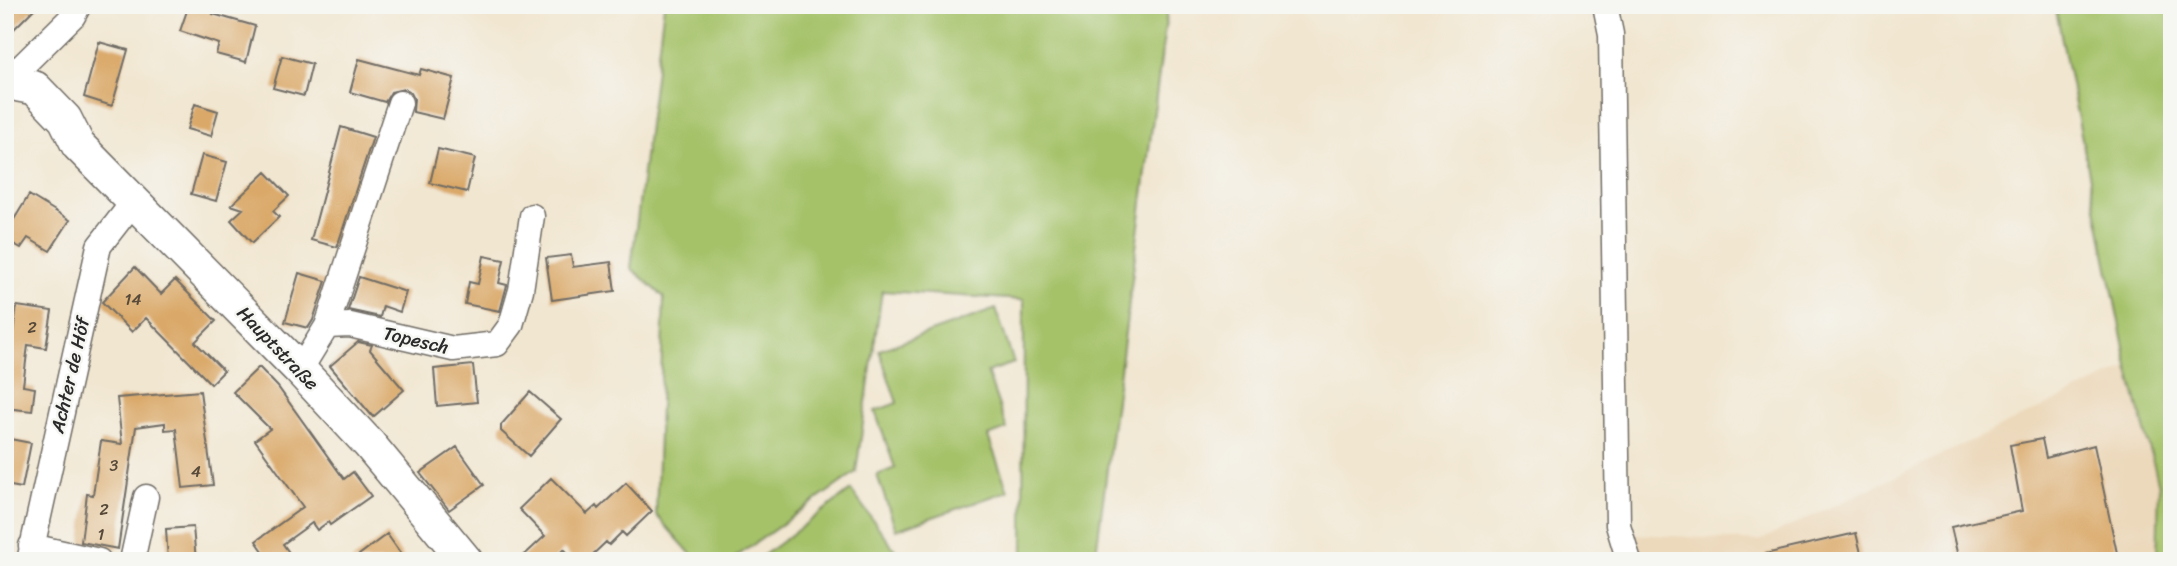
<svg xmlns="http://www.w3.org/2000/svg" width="2177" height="566" font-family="Sriracha,sans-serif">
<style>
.built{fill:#ecd8ba}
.green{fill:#a5c269;stroke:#68764a;stroke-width:2}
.building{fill:#daa969}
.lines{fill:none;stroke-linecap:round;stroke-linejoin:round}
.minor-casing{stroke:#706c65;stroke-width:27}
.secondary-casing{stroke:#706c65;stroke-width:36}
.minor{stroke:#fff;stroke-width:24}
.secondary{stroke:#fff;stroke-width:33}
.labels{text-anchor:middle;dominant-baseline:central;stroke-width:5;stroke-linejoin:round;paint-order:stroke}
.number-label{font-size:16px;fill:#574a3a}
.street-label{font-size:19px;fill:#2b2b2b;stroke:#f6f6f2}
</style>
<rect width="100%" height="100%" fill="#f6f6f2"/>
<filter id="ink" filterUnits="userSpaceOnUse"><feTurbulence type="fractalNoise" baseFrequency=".0143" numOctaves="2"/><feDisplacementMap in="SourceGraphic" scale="14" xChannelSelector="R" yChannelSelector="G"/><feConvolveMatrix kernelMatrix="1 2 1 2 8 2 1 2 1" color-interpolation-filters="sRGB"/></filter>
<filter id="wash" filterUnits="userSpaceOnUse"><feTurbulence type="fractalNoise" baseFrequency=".00686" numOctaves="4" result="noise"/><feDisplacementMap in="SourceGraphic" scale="28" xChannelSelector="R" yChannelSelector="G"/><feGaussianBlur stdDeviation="1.57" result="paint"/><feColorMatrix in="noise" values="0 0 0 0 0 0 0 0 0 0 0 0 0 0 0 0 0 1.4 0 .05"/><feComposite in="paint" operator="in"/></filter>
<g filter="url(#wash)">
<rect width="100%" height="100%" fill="#f1e6d0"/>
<!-- built -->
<path class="built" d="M2128,367l31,118 -2,76h-514l-9,-27 125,7z"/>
<!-- green -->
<path class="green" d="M664,5h504l-73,556h-72l1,-261 -142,-9 -26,181 -126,89h-33l-41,-46 8,-218 -33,-29z
M2055,5h117v556h-15l2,-76 -31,-118z
M996,309l18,54 -27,9 20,57 -19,7 20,55 -112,39 -19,-55 18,-7 -20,-57 22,-8 -18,-53z
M851,490l52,71h-147z"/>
<g id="blocks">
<!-- building -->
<path class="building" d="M5,5h33l-33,33z
M189,5h27l-3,9 42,12 -9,36 -30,-8 3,-10 -39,-13z
M99,42l29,8 -16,56 -28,-9z
M282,56l30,8 -8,32 -31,-8z
M359,59l60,16 2,-6 33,9 -11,41 -30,-7 1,-13 -3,-6 -7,-4 -13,3 -6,10 -35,-10z
M195,104l23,7 -7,25 -24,-7z
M341,127l32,10 -36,110 -26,-7z
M438,149l37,9 -8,34 -37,-9z
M202,155l25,7 -11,39 -25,-7z
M266,172l23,24 -16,15 6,6 -27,26 -21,-23 12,-11 -12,-4z
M29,195l41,25 -20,31 -22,-13 -7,10 -16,-9v-5z
M571,255l2,12 38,-5 4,29 -63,9 -6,-42z
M484,256l20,4 -5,23 8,2 -7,26 -35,-7 4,-22 9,2z
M135,267l26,27 14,-14 41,41 -21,21 29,29 -13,13 -65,-66 -14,14 -30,-30z
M299,273l27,8 -13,39 -5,8 -23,-6z
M359,277l47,15 -6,20 -17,-6 -3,11 -32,-7z
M17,306l35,5 -6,37 -18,-3 -5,41 12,2 -3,23 -27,-3v-43h3z
M358,342l14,3 -2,5 34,40 -31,27 -43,-51z
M473,365l4,37 -40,4 -3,-37z
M259,367l19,20 66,92 9,-7 18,24 -41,29 -2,-3 -11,8 -5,-7 -29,21 12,17h-46l14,-10 -7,-10 47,-34 -48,-67 15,-11 -37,-37z
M200,391l13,94 -30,3 -7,-59 -11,1v-7l-29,4 -18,122 -37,-7 6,-48 6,1 8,-54 21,3 -5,-46z
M530,392l31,27 -32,37 -28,-25v-6z
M5,438l26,5 -9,45 -17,-3z
M2042,439l4,19 48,-13 23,108 -32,8h-126l-8,-34 71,-16 -12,-66z
M457,447l27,38 -35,25 -29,-37z
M551,478l36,36 9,-8 2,3 28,-26 26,28 -26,25 -4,-4 -13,13 -3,-3 -20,19h-11l-11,-12 -12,12h-34l27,-25 -26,-27z
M193,527l3,34h-28l-2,-32z
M1856,533l7,28h-98v-7z
M387,534l19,27h-55z"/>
</g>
</g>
<g filter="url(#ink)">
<use href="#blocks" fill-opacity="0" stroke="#706c65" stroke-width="2"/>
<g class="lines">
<defs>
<path id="minor" d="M1605,5l6,29 7,491 11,36
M11,77l62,-61 6,-11
M327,326l73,-223
M300,370l27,-44 23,-1 103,24 44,-5 14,-19 10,-35 11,-74
M31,546l68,15
M29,561l70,-315 35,-45
M132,561l14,-64"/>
<path id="secondary" d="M5,71l14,14 16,3 30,31 13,26 222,225 69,74 97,117"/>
</defs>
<!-- minor casing -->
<use href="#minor" class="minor-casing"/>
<!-- secondary casing -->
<use href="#secondary" class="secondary-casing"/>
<!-- minor -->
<use href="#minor" class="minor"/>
<!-- secondary -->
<use href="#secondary" class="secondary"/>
</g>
</g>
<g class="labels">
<!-- number labels -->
<g class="number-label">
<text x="133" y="299">14</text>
<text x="32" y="327">2</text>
<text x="114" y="465">3</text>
<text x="196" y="471">4</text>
<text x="104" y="509">2</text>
<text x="101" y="534">1</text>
</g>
<!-- street labels -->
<g class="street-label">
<text transform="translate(416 340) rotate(13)">Topesch</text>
<text transform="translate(278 348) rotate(46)">Hauptstraße</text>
<text transform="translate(70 375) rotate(-77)">Achter de Höf</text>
</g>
</g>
<!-- margin -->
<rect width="2177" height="566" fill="none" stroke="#f6f6f2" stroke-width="28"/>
</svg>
